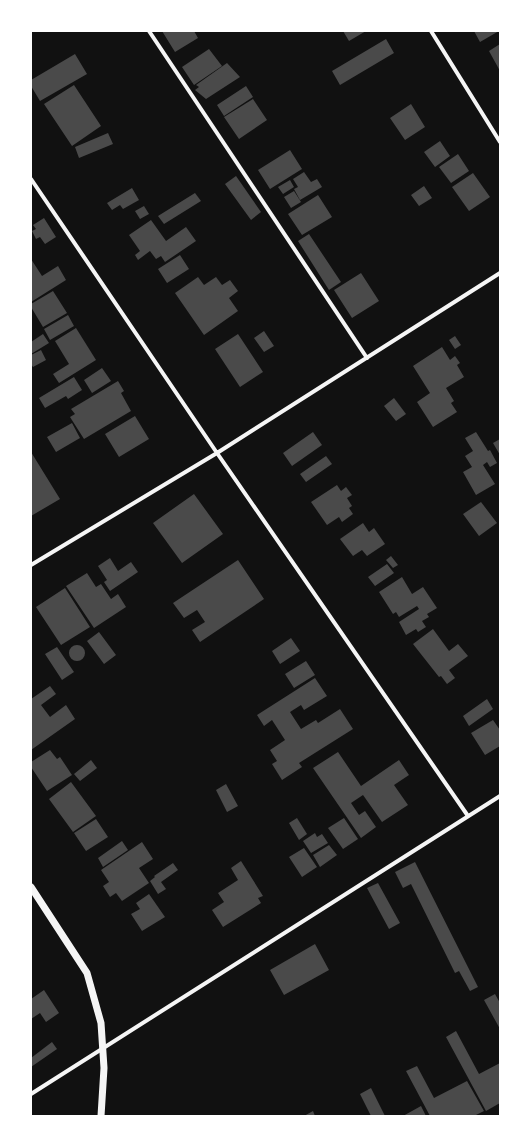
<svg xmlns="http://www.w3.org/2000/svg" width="531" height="1147" font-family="Arial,sans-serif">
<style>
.building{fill:#4a4a4a}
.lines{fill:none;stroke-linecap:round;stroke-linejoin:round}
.minor{stroke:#f5f5f5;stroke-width:4}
.tertiary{stroke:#f5f5f5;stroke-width:7}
</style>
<rect width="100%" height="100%" fill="#111"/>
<!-- building -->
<path class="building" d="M162,31h32l4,7 -23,14z
M343,31h23l-17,10z
M474,31h25l-19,11z
M386,39l8,14 -54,32 -8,-14z
M500,44v27l-11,-20z
M209,49l13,17 -28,19 -12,-18z
M75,54l12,20 -47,27 -9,-15v-6z
M227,63l13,14 -34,22 -11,-9 4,-3 -3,-2z
M74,85l27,41 -29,20 -28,-42z
M246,86l7,11 -29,19 -7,-11z
M253,99l14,21 -28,19 -15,-22z
M411,104l14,23 -20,13 -15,-22z
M108,133l5,11 -34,14 -4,-11z
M440,141l10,15 -15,11 -11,-15z
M290,150l12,19 -32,20 -12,-19z
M458,154l11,17 -18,12 -12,-16z
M304,172l7,10 6,-3 5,8 -22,13 -6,-11 4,-2 -5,-8z
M473,173l17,24 -21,14 -17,-24z
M236,176l25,36 -10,8 -26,-36z
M290,180l4,7 -11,7 -5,-7z
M424,186l8,12 -13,8 -8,-11z
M132,188l7,12 -16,9 -3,-4 -8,5 -5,-7z
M294,191l7,11 -10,6 -7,-11z
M195,193l6,8 -37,23 -6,-8z
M318,195l14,22 -30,18 -14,-21z
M144,206l5,8 -9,5 -5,-8z
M44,218l12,19 -11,7 -5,-7 -4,2 -4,-8 4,-2 -3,-4z
M151,220l15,21 20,-14 10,14 -31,21 -4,-6 -5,3 -6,-8 -12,9 -3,-5 5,-4 -11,-16z
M309,234l32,48 -12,8 -31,-49z
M180,255l9,14 -22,14 -9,-14z
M31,259l11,17 16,-10 8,14 -35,22z
M361,273l18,28 -27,17 -18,-28z
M198,277l6,8 12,-8 6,8 8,-5 8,11 -9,7 9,13 -34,24 -29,-42z
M53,291l14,22 -24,14 -12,-20v-3z
M68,315l6,11 -24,14 -6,-11z
M76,328l20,32 -37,23 -6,-9 16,-10 -14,-23z
M264,331l10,15 -10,6 -10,-14z
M43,334l6,9 -18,11v-12z
M238,334l25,38 -23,15 -25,-38z
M455,336l6,9 -6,4 -6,-9z
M442,347l8,13 5,-4 5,7 -3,2 7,12 -18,11 8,13 -3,2 6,9 -24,15 -16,-25 13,-9 -17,-27z
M41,350l5,10 -13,7 -2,-3v-9z
M102,368l9,13 -19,12 -8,-13z
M74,377l8,13 -14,9 -2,-3 -21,12 -6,-10z
M118,381l6,10 -3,2 10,18 -47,28 -14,-22 5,-3 -4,-5z
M394,398l12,16 -10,7 -12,-15z
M135,416l14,23 -30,18 -14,-23z
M72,423l8,15 -24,14 -9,-15z
M313,432l9,13 -30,21 -9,-13z
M476,432l12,19 2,-1 7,13 -7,4 -3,-5 -4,3 12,19 -19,11 -13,-23 9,-5 -7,-11 8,-5 -8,-13z
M500,439v16l-7,-12z
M31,452l29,47 -29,17z
M326,456l6,8 -26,18 -6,-8z
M337,485l4,6 5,-4 6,8 -5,3 5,8 -3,2 4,6 -11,8 -3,-5 -12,8 -16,-23z
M194,494l29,40 -41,29 -29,-40z
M481,502l16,21 -18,13 -16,-22z
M363,523l6,9 5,-4 11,16 -18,12 -5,-6 -9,6 -13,-17z
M391,556l7,9 -5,3 -7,-8z
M110,558l8,13 13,-9 7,10 -28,19 -6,-9 3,-2 -9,-14z
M238,560l26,39 -64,43 -8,-12 13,-8 -8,-12 -13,8 -11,-15z
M387,564l7,9 -19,13 -7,-9z
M87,573l9,14 5,-3 10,15 7,-5 8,13 -32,21 -28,-42z
M402,577l10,17 11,-7 14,21 -10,6 2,3 -7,4 4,6 -8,5 -2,-3 -10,6 -7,-13 20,-13 -2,-3 -18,11 -3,-5 -3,2 -14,-22z
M65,588l25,39 -29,18 -25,-38z
M433,629l16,22 9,-7 10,12 -19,14 6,8 -8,6 -6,-8 -2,1 -26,-33z
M99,632l17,23 -12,9 -17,-23z
M291,638l9,13 -20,13 -8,-13z
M69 653a8 8 0 1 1 16 0a8 8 0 1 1-16 0Z
M57,647l17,25 -12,8 -17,-26z
M306,661l9,14 -21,13 -9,-14z
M315,678l12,18 -23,14 -3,-5 -11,7 11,17 15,-9 2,3 22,-14 13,20 -54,34 3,4 -20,13 -10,-16 5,-3 -7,-11 15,-10 -13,-20 -8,6 -7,-11z
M50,686l6,8 -15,11 9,12 16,-12 9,14 -44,31v-51z
M487,699l6,10 -24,17 -6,-10z
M493,720l7,10v16l-15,9 -14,-22z
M50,750l7,9 3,-2 12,18 -25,16 -16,-24v-5z
M338,752l23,34 38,-26 10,15 -15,10 14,20 -26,17 -19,-27 -12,8 8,12 6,-4 11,16 -15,11 -48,-70z
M91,760l6,8 -17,13 -6,-7z
M71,782l25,34 -23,16 -24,-33z
M226,784l12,22 -11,6 -11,-22z
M297,818l10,16 -8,6 -10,-17z
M344,818l14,21 -15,10 -15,-21z
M96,819l12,18 -22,14 -12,-18z
M315,833l2,4 5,-3 6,9 -17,10 -8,-12z
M122,841l6,9 -25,17 -5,-9z
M142,842l11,17 -14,9 10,15 -27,18 -6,-8 -6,4 -7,-11 6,-4 -8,-12z
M329,845l8,10 -17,12 -7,-12z
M304,848l13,19 -15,10 -13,-20z
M241,861l22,35 -5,2 3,5 -38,24 -11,-17 12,-8 -6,-9 20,-13 -7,-12z
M415,862l63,125 -8,4 -11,-20 -4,2 -44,-89 -8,4 -8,-16z
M173,863l5,7 -17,12 5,7 -8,5 -8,-13 5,-4 -1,-1z
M378,883l22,40 -11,6 -22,-41z
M149,894l16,23 -23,14 -11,-17 9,-5 -4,-6z
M315,944l14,26 -45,25 -14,-25z
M44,990l15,23 -13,9 -6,-9 -9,6v-20z
M495,994l5,9v26l-16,-29z
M456,1031l23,43 21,-11v40l-14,8 -40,-74z
M52,1042l5,7 -26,18v-9z
M417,1066l17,32 33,-17 17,30 -10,5h-44l-24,-45z
M371,1088l14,28h-14l-11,-22z
M421,1106l5,10h-23z
M313,1111l2,5h-11z"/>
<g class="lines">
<!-- minor -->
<path class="minor" d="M149,31l218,327
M431,31l69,111
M31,179l186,274 251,363
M31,565l186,-112 283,-180
M31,1094l469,-298"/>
<!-- tertiary -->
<path class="tertiary" d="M31,887l56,86 14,50 3,45 -3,48"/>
</g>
<!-- border -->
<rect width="531" height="1147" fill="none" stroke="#ffffff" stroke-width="64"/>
</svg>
